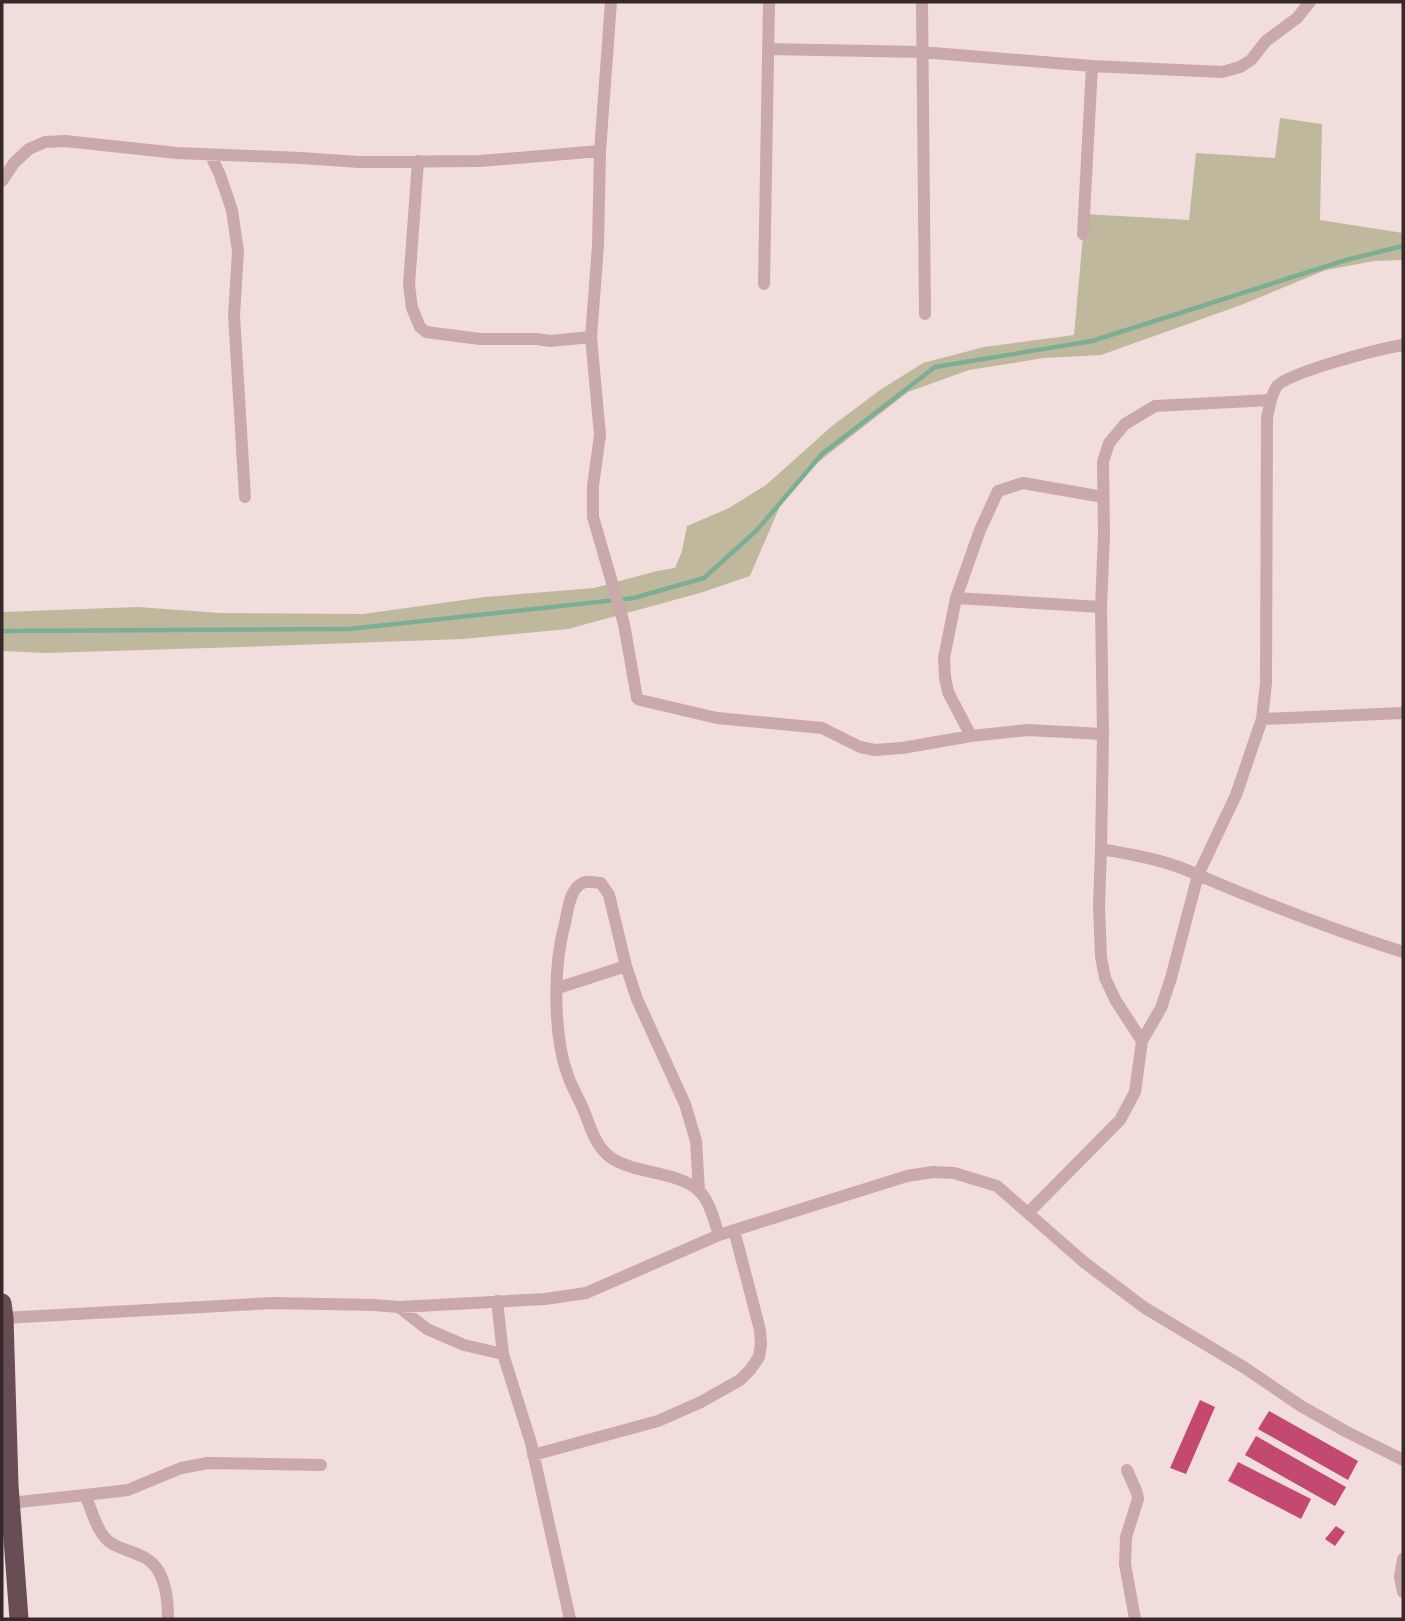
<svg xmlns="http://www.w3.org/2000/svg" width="1405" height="1621" font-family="Quicksand,sans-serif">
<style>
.green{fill:#c0b89d}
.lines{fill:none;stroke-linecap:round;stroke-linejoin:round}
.stream{stroke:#7cae94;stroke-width:4.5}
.building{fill:#c34970}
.minor{stroke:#c9a9ac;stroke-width:12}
.trunk{stroke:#684d54;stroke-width:19}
</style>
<rect width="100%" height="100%" fill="#f2dddd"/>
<!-- green -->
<path class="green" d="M1280,118l42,6 -2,96 83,13v27l-29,1 -48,9 -85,35 -140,50 -57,3 -75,12 -61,22 -100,78 -28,36 -30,70 -50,17 -132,36 -105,10 -222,8 -196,6 -43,-2v-39l136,-5 82,6 143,1 122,-17 109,-9 63,-17 18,-3 7,-17 5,-25 42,-18 37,-23 66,-59 48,-36 43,-27 61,-16 90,-12 11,-121 104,6 7,-67 79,5z"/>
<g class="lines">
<!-- stream -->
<path class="stream" d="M2,631l347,-2 285,-31 70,-20 53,-48 65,-76 113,-87 157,-26 254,-81 57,-14"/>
</g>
<!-- building -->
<path class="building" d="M1200,1400l15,7 -29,67 -16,-6z
M1269,1411l89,50 -10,19 -90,-51z
M1256,1436l90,51 -11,19 -90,-51z
M1238,1462l73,37 -10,20 -73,-38z
M1336,1526l9,6 -10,14 -10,-7z"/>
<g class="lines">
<!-- minor -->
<path class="minor" d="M611,2l-11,149 -2,95 -7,91 9,98 -7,51v31l31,107 13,74 3,2 77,18 105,10 38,19 15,3 27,-2 69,-12 57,-6 75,4
M922,2l3,312
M768,49l153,3 171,14 130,6 18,-5 11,-7 15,-19 31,-23 13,-16
M211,156l9,19 12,35 6,42 -4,63 11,182
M418,161l-9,124 3,23 8,19 6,5 54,7h57l13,2 41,-4
M2,181l12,-18 15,-14 16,-7 20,-1 112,12 124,5 58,4 121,-1 120,-10
M1083,234l9,-168
M764,284l5,-282
M1403,345c-21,3 -113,27 -126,41 -6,8 -8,23 -10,32l-1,265 -4,36 -26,76 -38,80c68,29 135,55 205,77
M956,598l145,9
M1262,719l141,-6
M971,736l-23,-44 -3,-15 -1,-19 12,-60 24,-68 18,-39 25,-8 80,14
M1101,849l2,-115 -2,-127 3,-72 -1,-73 6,-19 16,-19 30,-18 116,-6
M558,988l68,-22
M699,1191l-3,-50 -11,-37 -48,-105 -11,-33 -17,-71 -8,-12c-5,0 -11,-2 -16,-1 -15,4 -17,28 -20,41 -12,43 -12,112 3,153 5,14 13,26 18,40 5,14 11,31 24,41 23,17 69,14 89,34 11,10 15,30 20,44
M1028,1213l92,-93 15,-28 7,-51 19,-33 10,-30 27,-103c-31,-15 -63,-20 -97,-26l-2,57 2,51 4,21 11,23 26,40
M497,1301l6,53 28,89 39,176
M399,1307l28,22 37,16 39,9
M4,1318l269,-15 101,2 25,2 146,-8 41,-6 133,-58 188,-59 26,-4 21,1 43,13 88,77 60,45 100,60 56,38 44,25 58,29
M533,1455l125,-34 43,-19 39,-22 10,-10 9,-13 2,-13 -1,-14 -26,-100
M1127,1470l10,23 1,6 -12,38 -1,27 10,55
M85,1495l43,-5 53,-22 27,-5 113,2
M10,1503l75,-8c7,15 12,39 26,48 11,7 25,9 36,16 19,12 21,40 21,60
M1403,1559l-3,18 3,15"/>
<!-- trunk -->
<path class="trunk" d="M2,1303l2,15 5,167 10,134"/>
</g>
<!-- border -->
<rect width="1405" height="1621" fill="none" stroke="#37282c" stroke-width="7"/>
</svg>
